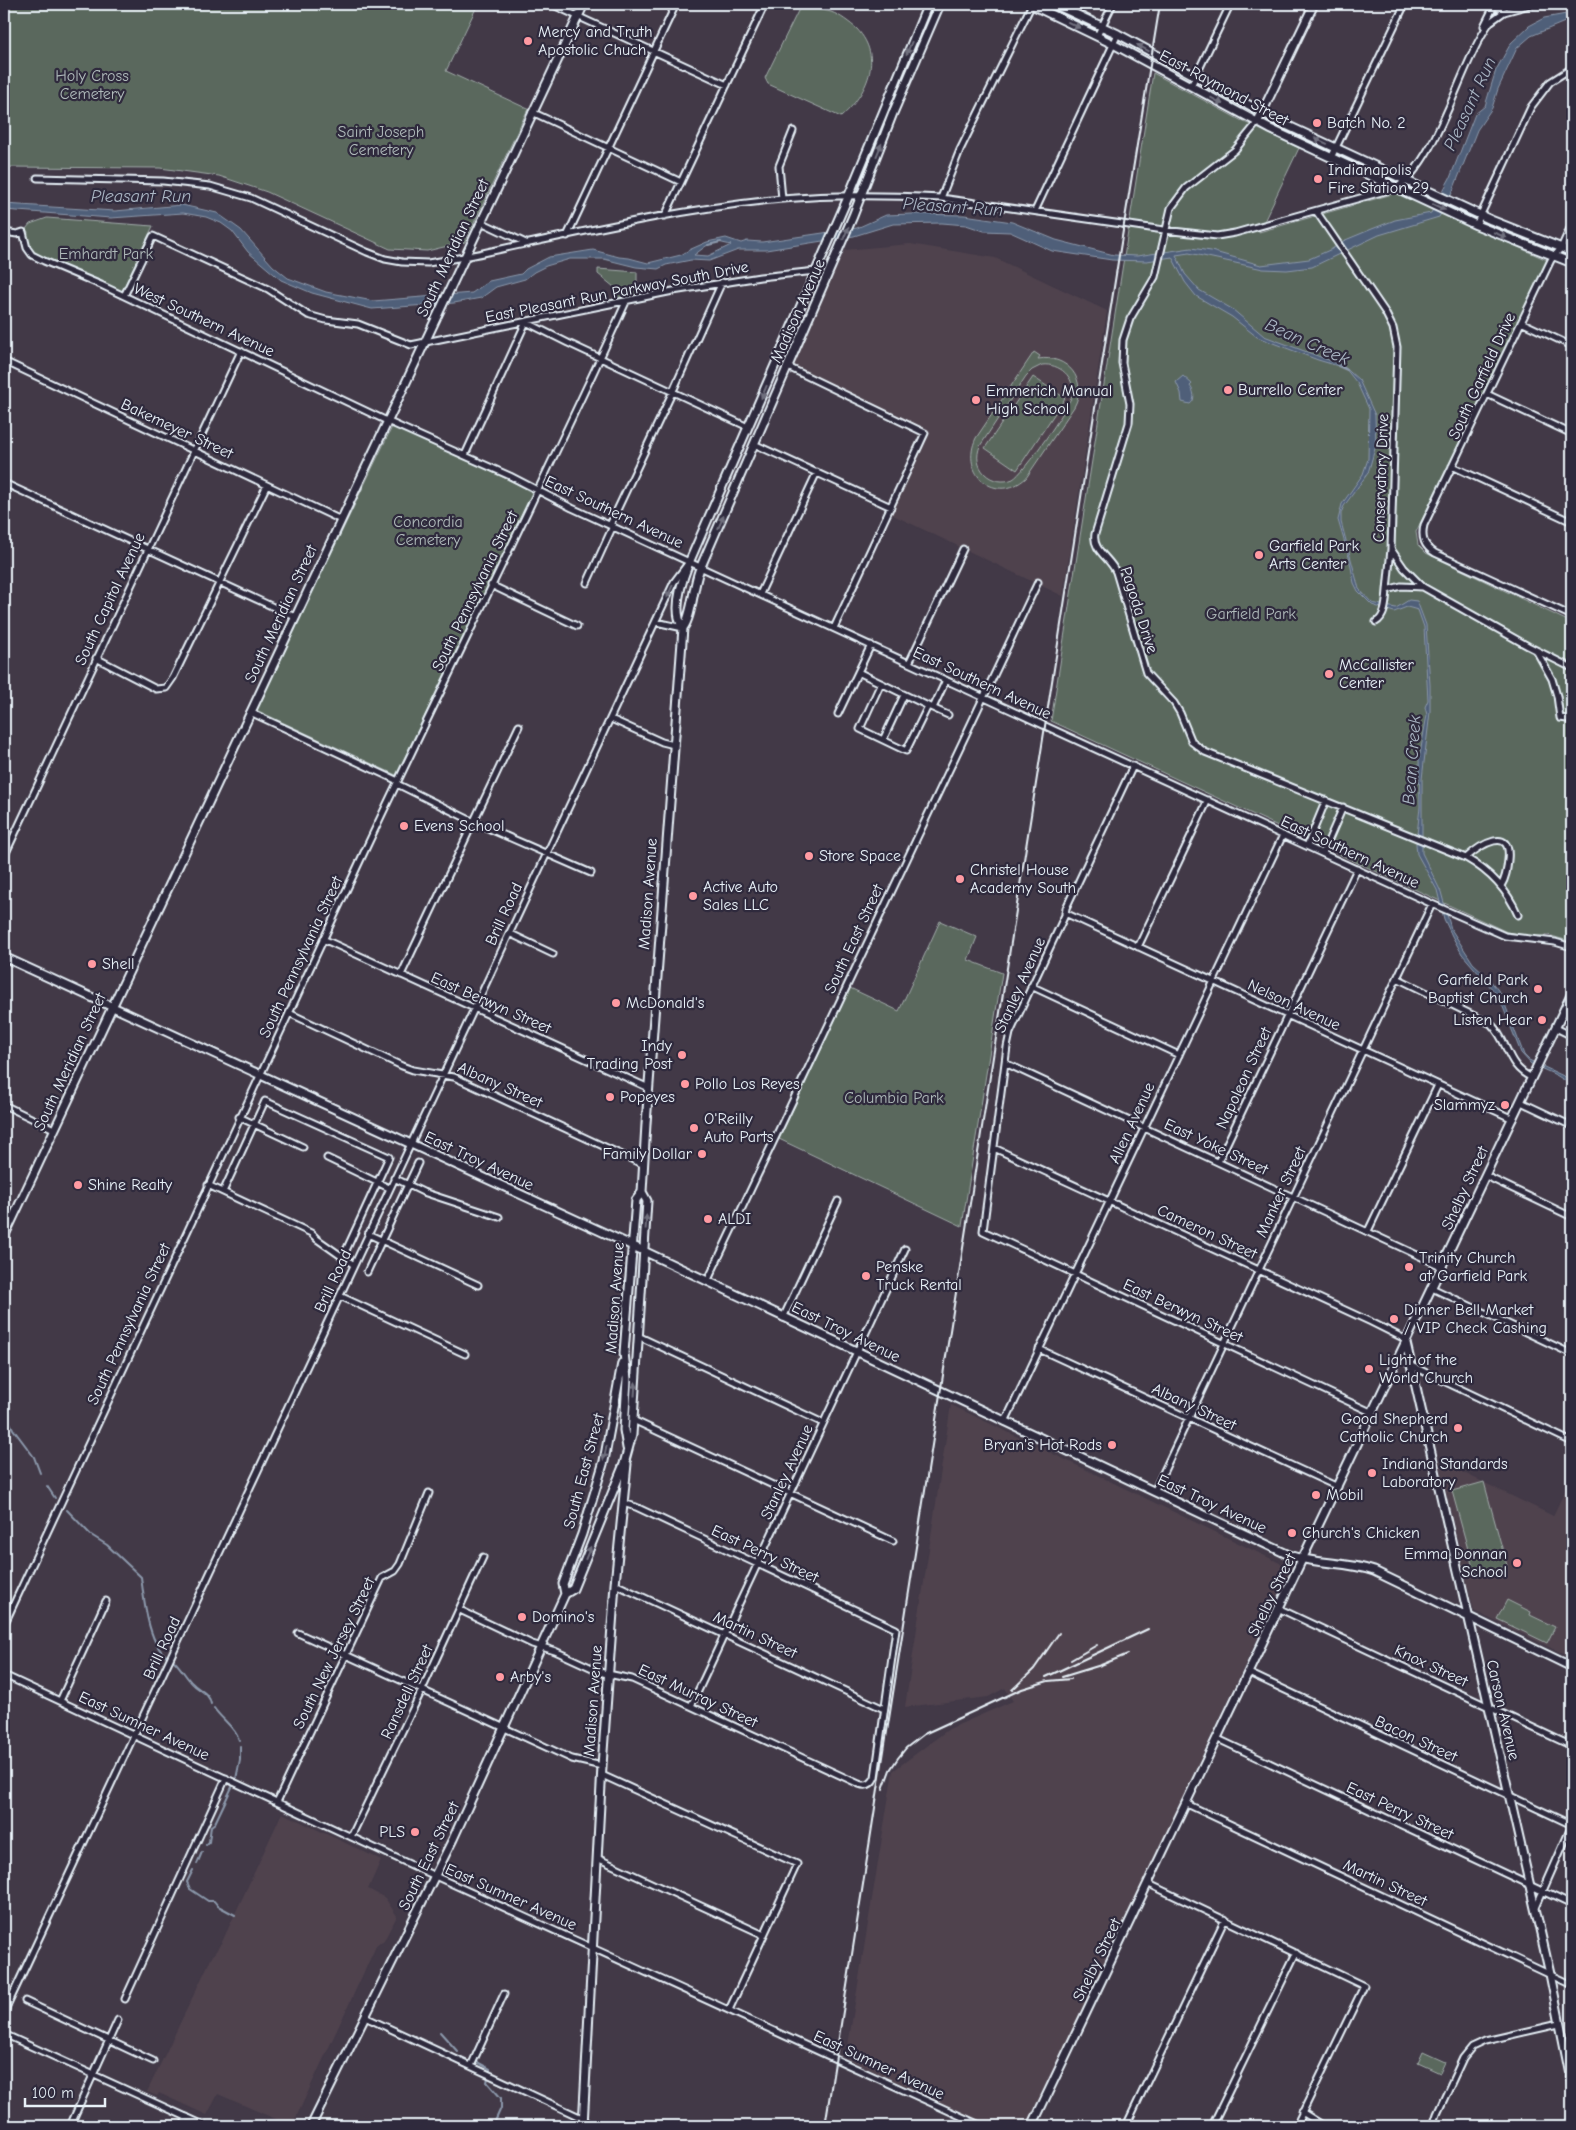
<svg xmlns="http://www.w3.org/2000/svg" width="1576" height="2130" font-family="'Comic Neue',sans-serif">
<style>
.built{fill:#50434e}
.green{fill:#5a675d;stroke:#a1acaa;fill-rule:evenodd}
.water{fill:#4f5f79;stroke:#8c99ac;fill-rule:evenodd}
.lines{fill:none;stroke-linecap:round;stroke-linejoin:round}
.stream{stroke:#8c99ac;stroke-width:2}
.minor-casing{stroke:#e8f1f8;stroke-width:9}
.major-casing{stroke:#e8f1f8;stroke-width:11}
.minor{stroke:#2f2a3d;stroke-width:5}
.major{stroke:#2f2a3d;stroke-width:7}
.rail{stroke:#e8f1f8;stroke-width:2}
.oneway{fill:#70707e}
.poi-dot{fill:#ff9aa2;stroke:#2f2a3d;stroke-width:2}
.labels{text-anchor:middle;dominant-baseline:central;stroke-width:4.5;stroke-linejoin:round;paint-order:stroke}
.poi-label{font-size:16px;fill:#e8f1f8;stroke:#2f2a3d;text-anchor:start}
.park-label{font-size:16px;fill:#afbaba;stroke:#2f2a3d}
.street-label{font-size:16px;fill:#e8f1f8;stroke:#2f2a3d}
.water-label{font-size:18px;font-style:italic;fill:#abb7c5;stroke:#2f2a3d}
</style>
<rect width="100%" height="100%" fill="#423947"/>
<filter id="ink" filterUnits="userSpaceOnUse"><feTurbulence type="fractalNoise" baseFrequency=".02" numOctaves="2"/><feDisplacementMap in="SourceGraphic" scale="10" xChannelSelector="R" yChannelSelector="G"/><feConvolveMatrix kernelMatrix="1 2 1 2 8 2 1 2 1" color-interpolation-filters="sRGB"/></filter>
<g filter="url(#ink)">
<!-- built -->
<path class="built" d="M910,244l85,14 112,53 -44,285 -172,-82 39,-80 -141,-68 56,-116z
M951,1405l335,161 1,9 -259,551h-38l-144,-68 47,-287 56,-42 64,-28 -8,-13 -17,9 -83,10z
M1439,1461l114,55 19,-40v182l-98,-47z
M282,1813l99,47 -13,29 17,9 12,18 -14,26 -6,2 -7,15 -78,167 -74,-32 -11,21 -48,-22 -2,3 -10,-4 65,-135 10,-15z"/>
<!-- green -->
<path class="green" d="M4,4h474l-32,67 82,38 -63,133 -38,9 -37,-2 -123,-57 -48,-16 -59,-8 -156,-1z
M800,7c10,2 22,2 31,5 9,3 19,11 26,17 27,29 10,65 -16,88l-73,-33 -3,-6z
M1153,73l91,49 55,26 -40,84 137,-39 151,67 -131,272 2,13 8,8 146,70v319l-24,-7 -19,2 -22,-5 -456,-211z
M47,218l106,8 -32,67 -81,-35c-13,-9 -14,-11 -12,-26l-2,-3 4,-5z
M598,269l39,3v22l-22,4 -1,-11 -16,-13z
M1034,352l6,4 -2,3c29,-5 51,21 36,48l-48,71c-30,27 -67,-4 -50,-40zM1042,365c17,-2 34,12 30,30 -2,11 -49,79 -59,84 -9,4 -21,2 -28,-5 -8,-8 -9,-18 -5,-28l46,-70 6,-6z
M1033,377l32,21 -48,72 -32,-22z
M393,425l141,67 -138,283 -140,-65z
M940,921l37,16 -9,23 34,13 -40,253 -183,-87 71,-151 49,23z
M1484,1482l23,84 -32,9 -23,-84z
M1507,1600l24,12 -1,3 25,12 -8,16 -50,-24z
M1423,2052l22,10 -5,11 -22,-10z"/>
<!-- water -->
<path class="water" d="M1572,13v6l-41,17 -14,12 -19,41 -6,19 -15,22 -25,63 -13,24 -60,18 -67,32 -25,3 -24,-1 -74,-16 -13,2 9,19 14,16 33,19 32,27 78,29 17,15 16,35 1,30 -8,28 -24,33 -3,7v9l18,67 13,14 24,5 13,-8 8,1 9,24 4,60v27l-8,67v74l19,39 10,37 22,34 13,12 15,19 23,61 5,5 41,19 2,2v4l-16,-10 -25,-11 -10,-11 -22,-56 -37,-43 -10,-18 -8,-17 -7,-29 -20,-36 -1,-10 4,-37 -1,-48 8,-44 -2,-8 3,-7 -4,-73 -6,-17 -11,-3 -13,5 -22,-7 -14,-14 -4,-8 -5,-26 -11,-37 4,-16 21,-30 5,-15 1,-50 -12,-26 -12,-15 -27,-8 -61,-23 -25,-20 -36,-21 -11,-14 -13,-25 -25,4 -35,-1 -60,-9 -42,-19 -26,-1 -18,-6 -24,-2 -49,1 -39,12 -88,14h-28l-29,11 -18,-1 -25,5 -8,4 -22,-2 -32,-8h-34l-24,7 -12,6 -9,7 -29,8 -15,11 -27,5 -82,6 -60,-16 -31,-13 -33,-28 -16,-21 -11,-8 -15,-6 -23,-4 -72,5 -107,-8v-6l111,7 67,-6 35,8 24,17 32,36 15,12 38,14 47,9 99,-8 17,-12 32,-7 5,-5 23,-12 44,-7 26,7 10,1 19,5 33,-8 8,-5 18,-8 19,-4 15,5 6,-2 15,1 95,-14 29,-13 26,-1 52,1 48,7 44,18 58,15 23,1 54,-8 20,3 50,14 48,-6 23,-10 11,-8 29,-12 23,-9 36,-7 19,-35 25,-64 10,-8 11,-36 15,-27 18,-17 15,-8zM718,242l13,3 -23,11 -14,-1 12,-9z
M1183,376l9,8 -2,2c4,5 6,14 0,18l-8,-2 -1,-9 -5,-11z"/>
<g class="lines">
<!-- stream -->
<path class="stream" d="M708,245l13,-3
M1338,366l9,4
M4,1410l9,19 21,28 6,16
M47,1486l8,12
M67,1510l24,25 16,10 34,32c3,21 7,69 27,80
M173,1660c8,7 12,16 19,23 7,8 17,9 19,21
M214,1708c7,11 21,19 25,32
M236,1779l4,-19v-14
M206,1845l3,-3 2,-16 4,-3 18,-38
M197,1864l5,-12
M193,1870l-6,12 3,7 18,12h6l4,5 17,9
M440,2032l18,20
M477,2062l13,7v4
M488,2078l-1,4 14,16v10l-8,18"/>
<defs>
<path id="minor" d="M551,4l176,81
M1489,4l17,7
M1484,26l10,-20
M1097,36l16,-32
M1191,86l38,-79
M532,112l149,70
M1257,123l-22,27 -49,38 -15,20 -16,69 -25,42 -7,21 -1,23 8,41 -1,19 -34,111c-3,16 15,24 21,38l30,101 28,30 6,10 12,29 13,10 261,106c23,13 42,33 52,57
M1331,158l74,-154
M37,178l126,3 47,5 41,12 116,54 18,7 17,3 26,1 36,-6c105,-22 211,-48 318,-58 53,-5 105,-4 159,-1l223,32 53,6 18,-3 161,-45c42,-27 64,-124 94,-166l14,-10 29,-8
M941,198l19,-48 72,-146
M782,199l-3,-33 14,-35
M1035,211l83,-177
M1316,211l69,101 8,16 4,19 -6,202 13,19 19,19 105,59 44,22
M665,216l100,-212
M481,222l47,22
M1572,224l-11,24 -10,12 -127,265c-3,13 0,21 11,28l137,63
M1476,225l55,-118 19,-25 22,-14
M4,232l13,2 6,-2 4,16 5,7 12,6 57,24 286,136 123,55 62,32 860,396 73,32 50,6 17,5
M567,236l109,-232
M124,296l29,-60 115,53 40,26 18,5 32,4 53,21 262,-54 87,-14 56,-6
M1521,322l51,24
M4,361l337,159
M788,367l137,66 -91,195
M1487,394l85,40
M754,444l137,63
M465,455l61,-133 42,21 180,84
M1452,466l120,56
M4,483l291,134
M610,525l63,-134 49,-109
M587,583l26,-57
M491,585l86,41
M1387,590l4,-41
M760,594l57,-122
M656,622l27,6
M1376,622c10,-5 10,-22 11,-32l14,-4 22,1
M1537,652l15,27 5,17 3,22 7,1 5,-3
M96,658l60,31 10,-1 7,-10 94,-193
M909,663l54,-114
M858,672l70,34
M881,683l-21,46 46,22 22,-45 20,9
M933,708l13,-28
M250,712l148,69
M838,714l33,-69
M611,719l51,23 12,3
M883,740l21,-45
M1133,766l-67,142 -1,7 -55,118 -3,14 -24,184 390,182
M397,784l77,38 117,51
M1307,846l19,-46
M1323,853l20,-46
M4,857l237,-506
M1466,858c14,-13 46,-33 42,2 -1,10 -2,18 -7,26
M1065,913l448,206
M509,933l44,21
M323,939l326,149
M1138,947l70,-147
M401,975l118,-249
M1397,978l94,46c19,19 14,41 41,54
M1031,986l148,69
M289,1013l113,53 11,4 41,7 190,88
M1556,1028l16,8
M1005,1063l438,204
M1521,1102l51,24
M4,1105l50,24
M239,1117l64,30
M994,1148l377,174 32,16 3,4
M327,1158l62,30
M1218,1162l139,-293
M1486,1176l86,41
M394,1178l29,14 76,25
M208,1185l103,48 6,6 37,26
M223,1192l42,-91 124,56 -46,100
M1368,1231l70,-146
M368,1234l110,51
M367,1272l51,-109
M707,1282l331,-700
M1432,1288l140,66
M340,1296l125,58
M783,1318l55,-117
M638,1336l185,87
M1039,1349l299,138
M1412,1366l160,76
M633,1420l260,121
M1005,1422l278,-587
M1154,1492l278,-588
M615,1584l269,125
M1280,1609l292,137
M460,1610l72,34 23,7 48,22 29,6 227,105c8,3 13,0 16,-7l21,-148 -260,-122 -13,-4
M4,1625c122,-259 240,-520 363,-779 86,-182 176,-362 259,-544
M298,1633l274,126 30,7
M1249,1673l323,152
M4,1675l431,201 547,250
M60,1701l46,-100
M691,1706l214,-457
M1218,1739l354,166
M602,1775l195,89 -68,146
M277,1802l105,-224 13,-7 5,-7 29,-71
M1187,1804l385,181
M351,1837l71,-147 61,-133
M597,1858l167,77
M1149,1884l215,102 -68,140
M1535,1909l37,-84
M125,1999l101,-221
M25,2001l128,60
M4,2013l670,-1431 12,-16
M365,2017l219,102
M4,2034l202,92
M471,2066l33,-72
M1302,2112l22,14
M70,2126l48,-106
M183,2126l4,-9
M1126,2126l99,-207
M1212,2126l84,-173
M1433,2126l4,-12 26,-56 9,-11 13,-6 74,-17"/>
<path id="major" d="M1030,4l83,40 157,85 206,96 96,38
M1054,4l64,30 164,89 209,97 81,32
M1257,123l57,-119
M683,628c-11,-17 -2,-45 5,-63l161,-370 79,-191
M4,957l629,289 656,309c28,10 57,6 85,16l198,96
M4,1237l580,-1233
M1406,1343l144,631 22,110
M627,1448l-3,-18 3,-51 -3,-26 12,-153 6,-8
M565,1594l8,-5 51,-125 8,-29 15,-234 -5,-9 4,-68 37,-496c9,-11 10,-41 16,-57l154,-355 40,-103 47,-109
M311,2126l142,-287 112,-245 -2,-10 19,-50 22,-73 18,-98
M583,2126l19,-360 13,-182 12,-120
M1032,2126l540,-1133"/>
</defs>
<!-- minor casing -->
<use href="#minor" class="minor-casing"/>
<!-- major casing -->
<use href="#major" class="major-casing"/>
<!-- minor -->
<use href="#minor" class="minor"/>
<!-- major -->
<use href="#major" class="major"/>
<!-- rail -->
<path class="rail" d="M1071,1660l26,-15
M1046,1677l102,-48
M1062,1677l39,-12 27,-11
M1012,1690l22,-21 25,-36
M883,1789l7,-19 8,-12 8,-10 18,-14 98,-45 26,-8 23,-2
M825,2126l295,-1877 40,-245"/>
</g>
<!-- one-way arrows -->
<defs><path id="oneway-solid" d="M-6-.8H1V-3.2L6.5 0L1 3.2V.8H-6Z" transform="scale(1.25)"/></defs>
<g class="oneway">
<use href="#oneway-solid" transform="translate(1074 25) rotate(26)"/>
<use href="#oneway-solid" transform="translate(909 48) rotate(113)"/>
<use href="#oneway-solid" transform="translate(1143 48) rotate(-151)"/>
<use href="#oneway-solid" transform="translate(1217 101) rotate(29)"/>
<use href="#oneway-solid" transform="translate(1321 141) rotate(-155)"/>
<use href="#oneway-solid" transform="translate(879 150) rotate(-68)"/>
<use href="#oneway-solid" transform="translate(1439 207) rotate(25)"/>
<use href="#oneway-solid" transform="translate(846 233) rotate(-67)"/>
<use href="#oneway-solid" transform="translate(1500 235) rotate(22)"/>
<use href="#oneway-solid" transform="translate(764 392) rotate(113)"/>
<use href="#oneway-solid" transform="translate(721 522) rotate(-66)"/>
<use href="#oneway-solid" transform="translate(670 591) rotate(114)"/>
<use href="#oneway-solid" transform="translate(646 1222) rotate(-87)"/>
<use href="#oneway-solid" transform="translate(635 1389) rotate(-86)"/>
<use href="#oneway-solid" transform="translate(605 1453) rotate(103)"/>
<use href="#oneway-solid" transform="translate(588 1553) rotate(-67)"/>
</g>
</g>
<!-- markers -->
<g class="poi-dot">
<circle cx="528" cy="41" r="5"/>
<circle cx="1317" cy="123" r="5"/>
<circle cx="1318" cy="179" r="5"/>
<circle cx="1228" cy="390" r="5"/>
<circle cx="976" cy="400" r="5"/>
<circle cx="1259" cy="555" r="5"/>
<circle cx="1329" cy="674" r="5"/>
<circle cx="404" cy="826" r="5"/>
<circle cx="809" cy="856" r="5"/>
<circle cx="960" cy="879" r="5"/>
<circle cx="693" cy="896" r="5"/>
<circle cx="92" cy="964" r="5"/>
<circle cx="1538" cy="989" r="5"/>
<circle cx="616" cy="1003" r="5"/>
<circle cx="1542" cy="1020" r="5"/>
<circle cx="682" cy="1055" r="5"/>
<circle cx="685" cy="1084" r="5"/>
<circle cx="610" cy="1097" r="5"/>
<circle cx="1505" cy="1105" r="5"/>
<circle cx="694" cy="1128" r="5"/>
<circle cx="702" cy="1154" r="5"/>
<circle cx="78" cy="1185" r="5"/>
<circle cx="708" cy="1219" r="5"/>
<circle cx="1409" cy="1267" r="5"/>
<circle cx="866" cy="1276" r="5"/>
<circle cx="1394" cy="1319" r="5"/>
<circle cx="1369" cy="1369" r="5"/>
<circle cx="1458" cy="1428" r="5"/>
<circle cx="1112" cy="1445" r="5"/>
<circle cx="1372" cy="1473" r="5"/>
<circle cx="1316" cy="1495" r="5"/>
<circle cx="1292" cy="1533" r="5"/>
<circle cx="1517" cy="1563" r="5"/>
<circle cx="522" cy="1617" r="5"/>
<circle cx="500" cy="1677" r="5"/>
<circle cx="415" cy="1832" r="5"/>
</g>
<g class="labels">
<!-- poi labels -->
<g class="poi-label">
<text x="538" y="32">Mercy and Truth<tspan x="538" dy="18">Apostolic Chuch</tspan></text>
<text x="1327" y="123">Batch No. 2</text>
<text x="1328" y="170">Indianapolis<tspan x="1328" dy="18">Fire Station 29</tspan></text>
<text x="1238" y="390">Burrello Center</text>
<text x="986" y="391">Emmerich Manual<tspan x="986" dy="18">High School</tspan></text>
<text x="1269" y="546">Garfield Park<tspan x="1269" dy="18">Arts Center</tspan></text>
<text x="1339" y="665">McCallister<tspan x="1339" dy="18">Center</tspan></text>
<text x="414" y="826">Evens School</text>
<text x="819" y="856">Store Space</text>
<text x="970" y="870">Christel House<tspan x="970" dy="18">Academy South</tspan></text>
<text x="703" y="887">Active Auto<tspan x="703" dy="18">Sales LLC</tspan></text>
<text x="102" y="964">Shell</text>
<text x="1528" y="980" text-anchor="end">Garfield Park<tspan x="1528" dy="18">Baptist Church</tspan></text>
<text x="626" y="1003">McDonald's</text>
<text x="1532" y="1020" text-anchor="end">Listen Hear</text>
<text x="672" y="1046" text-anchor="end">Indy<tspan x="672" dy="18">Trading Post</tspan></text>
<text x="695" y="1084">Pollo Los Reyes</text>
<text x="620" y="1097">Popeyes</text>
<text x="1495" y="1105" text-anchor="end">Slammyz</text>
<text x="704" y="1119">O'Reilly<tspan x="704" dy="18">Auto Parts</tspan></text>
<text x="692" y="1154" text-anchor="end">Family Dollar</text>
<text x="88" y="1185">Shine Realty</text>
<text x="718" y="1219">ALDI</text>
<text x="1419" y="1258">Trinity Church<tspan x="1419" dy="18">at Garfield Park</tspan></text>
<text x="876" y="1267">Penske<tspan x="876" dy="18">Truck Rental</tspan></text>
<text x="1404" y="1310">Dinner Bell Market<tspan x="1404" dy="18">/ VIP Check Cashing</tspan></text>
<text x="1379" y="1360">Light of the<tspan x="1379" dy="18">World Church</tspan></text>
<text x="1448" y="1419" text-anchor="end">Good Shepherd<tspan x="1448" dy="18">Catholic Church</tspan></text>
<text x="1102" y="1445" text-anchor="end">Bryan's Hot Rods</text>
<text x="1382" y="1464">Indiana Standards<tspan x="1382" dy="18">Laboratory</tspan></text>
<text x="1326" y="1495">Mobil</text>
<text x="1302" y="1533">Church's Chicken</text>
<text x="1507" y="1554" text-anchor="end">Emma Donnan<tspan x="1507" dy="18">School</tspan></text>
<text x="532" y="1617">Domino's</text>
<text x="510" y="1677">Arby's</text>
<text x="405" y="1832" text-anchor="end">PLS</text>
</g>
<!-- park labels -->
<g class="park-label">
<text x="92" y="76">Holy Cross<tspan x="92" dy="18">Cemetery</tspan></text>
<text x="381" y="132">Saint Joseph<tspan x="381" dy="18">Cemetery</tspan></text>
<text x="106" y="254">Emhardt Park</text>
<text x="428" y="522">Concordia<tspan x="428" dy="18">Cemetery</tspan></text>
<text x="1251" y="614">Garfield Park</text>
<text x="894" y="1098">Columbia Park</text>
</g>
<!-- street labels -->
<g class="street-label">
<text transform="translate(1224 88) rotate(28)">East Raymond Street</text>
<text transform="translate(453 248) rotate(-65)">South Meridian Street</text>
<text transform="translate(617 292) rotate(-11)">East Pleasant Run Parkway South Drive</text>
<text transform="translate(798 311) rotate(-66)">Madison Avenue</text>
<text transform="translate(204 320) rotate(25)">West Southern Avenue</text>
<text transform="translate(1482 376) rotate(-65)">South Garfield Drive</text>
<text transform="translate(177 429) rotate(25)">Bakemeyer Street</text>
<text transform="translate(1381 478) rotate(-88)">Conservatory Drive</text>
<text transform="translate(614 512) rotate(25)">East Southern Avenue</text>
<text transform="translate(475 591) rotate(-64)">South Pennsylvania Street</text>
<text transform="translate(110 599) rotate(-65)">South Capitol Avenue</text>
<text transform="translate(1139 610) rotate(72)">Pagoda Drive</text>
<text transform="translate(281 614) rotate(-65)">South Meridian Street</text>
<text transform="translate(982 683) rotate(25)">East Southern Avenue</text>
<text transform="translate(1350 852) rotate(25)">East Southern Avenue</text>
<text transform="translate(648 894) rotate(-86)">Madison Avenue</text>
<text transform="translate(504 914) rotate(-65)">Brill Road</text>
<text transform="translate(854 939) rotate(-65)">South East Street</text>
<text transform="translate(301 957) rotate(-65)">South Pennsylvania Street</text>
<text transform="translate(1020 985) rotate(-66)">Stanley Avenue</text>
<text transform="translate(491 1003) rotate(24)">East Berwyn Street</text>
<text transform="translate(1294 1005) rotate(25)">Nelson Avenue</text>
<text transform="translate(70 1062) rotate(-65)">South Meridian Street</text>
<text transform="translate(1244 1078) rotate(-65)">Napoleon Street</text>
<text transform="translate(500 1085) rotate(24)">Albany Street</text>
<text transform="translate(1132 1123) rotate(-65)">Allen Avenue</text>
<text transform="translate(1216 1147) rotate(25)">East Yoke Street</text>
<text transform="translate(479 1161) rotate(25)">East Troy Avenue</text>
<text transform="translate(1465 1188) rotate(-65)">Shelby Street</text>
<text transform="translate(1281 1192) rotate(-65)">Manker Street</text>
<text transform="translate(1207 1232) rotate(25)">Cameron Street</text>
<text transform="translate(333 1281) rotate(-65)">Brill Road</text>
<text transform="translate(615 1298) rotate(-86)">Madison Avenue</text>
<text transform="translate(1183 1311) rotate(25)">East Berwyn Street</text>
<text transform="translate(129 1324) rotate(-65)">South Pennsylvania Street</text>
<text transform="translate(846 1332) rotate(26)">East Troy Avenue</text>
<text transform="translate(1194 1407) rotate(25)">Albany Street</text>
<text transform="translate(584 1471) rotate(-75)">South East Street</text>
<text transform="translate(787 1472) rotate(-65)">Stanley Avenue</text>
<text transform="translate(1212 1504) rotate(25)">East Troy Avenue</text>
<text transform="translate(765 1554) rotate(25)">East Perry Street</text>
<text transform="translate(1272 1595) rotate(-64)">Shelby Street</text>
<text transform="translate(755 1635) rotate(25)">Martin Street</text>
<text transform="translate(162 1648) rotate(-65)">Brill Road</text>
<text transform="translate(334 1653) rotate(-64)">South New Jersey Street</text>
<text transform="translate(1431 1666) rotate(25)">Knox Street</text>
<text transform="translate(407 1692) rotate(-65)">Ransdell Street</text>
<text transform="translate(698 1696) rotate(25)">East Murray Street</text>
<text transform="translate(593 1701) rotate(-86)">Madison Avenue</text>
<text transform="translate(1503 1710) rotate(77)">Carson Avenue</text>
<text transform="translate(144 1726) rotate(25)">East Sumner Avenue</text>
<text transform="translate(1416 1739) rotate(25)">Bacon Street</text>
<text transform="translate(1400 1811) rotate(25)">East Perry Street</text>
<text transform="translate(429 1856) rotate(-64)">South East Street</text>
<text transform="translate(1385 1883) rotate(25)">Martin Street</text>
<text transform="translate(511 1897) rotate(24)">East Sumner Avenue</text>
<text transform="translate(1097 1960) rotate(-64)">Shelby Street</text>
<text transform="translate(879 2065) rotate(25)">East Sumner Avenue</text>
</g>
<!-- water labels -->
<g class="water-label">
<text transform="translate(1470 104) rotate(-65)">Pleasant Run</text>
<text x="141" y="196">Pleasant Run</text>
<text transform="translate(953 207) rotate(4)">Pleasant Run</text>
<text transform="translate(1307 342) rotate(24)">Bean Creek</text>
<text transform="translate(1412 760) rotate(-86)">Bean Creek</text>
</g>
</g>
<!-- margin -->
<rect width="1576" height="2130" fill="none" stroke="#2f2a3d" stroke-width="20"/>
<rect x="10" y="10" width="1556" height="2110" fill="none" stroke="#e8f1f8" stroke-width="2" filter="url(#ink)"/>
<!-- scale -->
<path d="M25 2098v8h80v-8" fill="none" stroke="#e8f1f8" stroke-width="2.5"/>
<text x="32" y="2098" font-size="15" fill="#e8f1f8" stroke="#2f2a3d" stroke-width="4" paint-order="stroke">100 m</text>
</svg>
